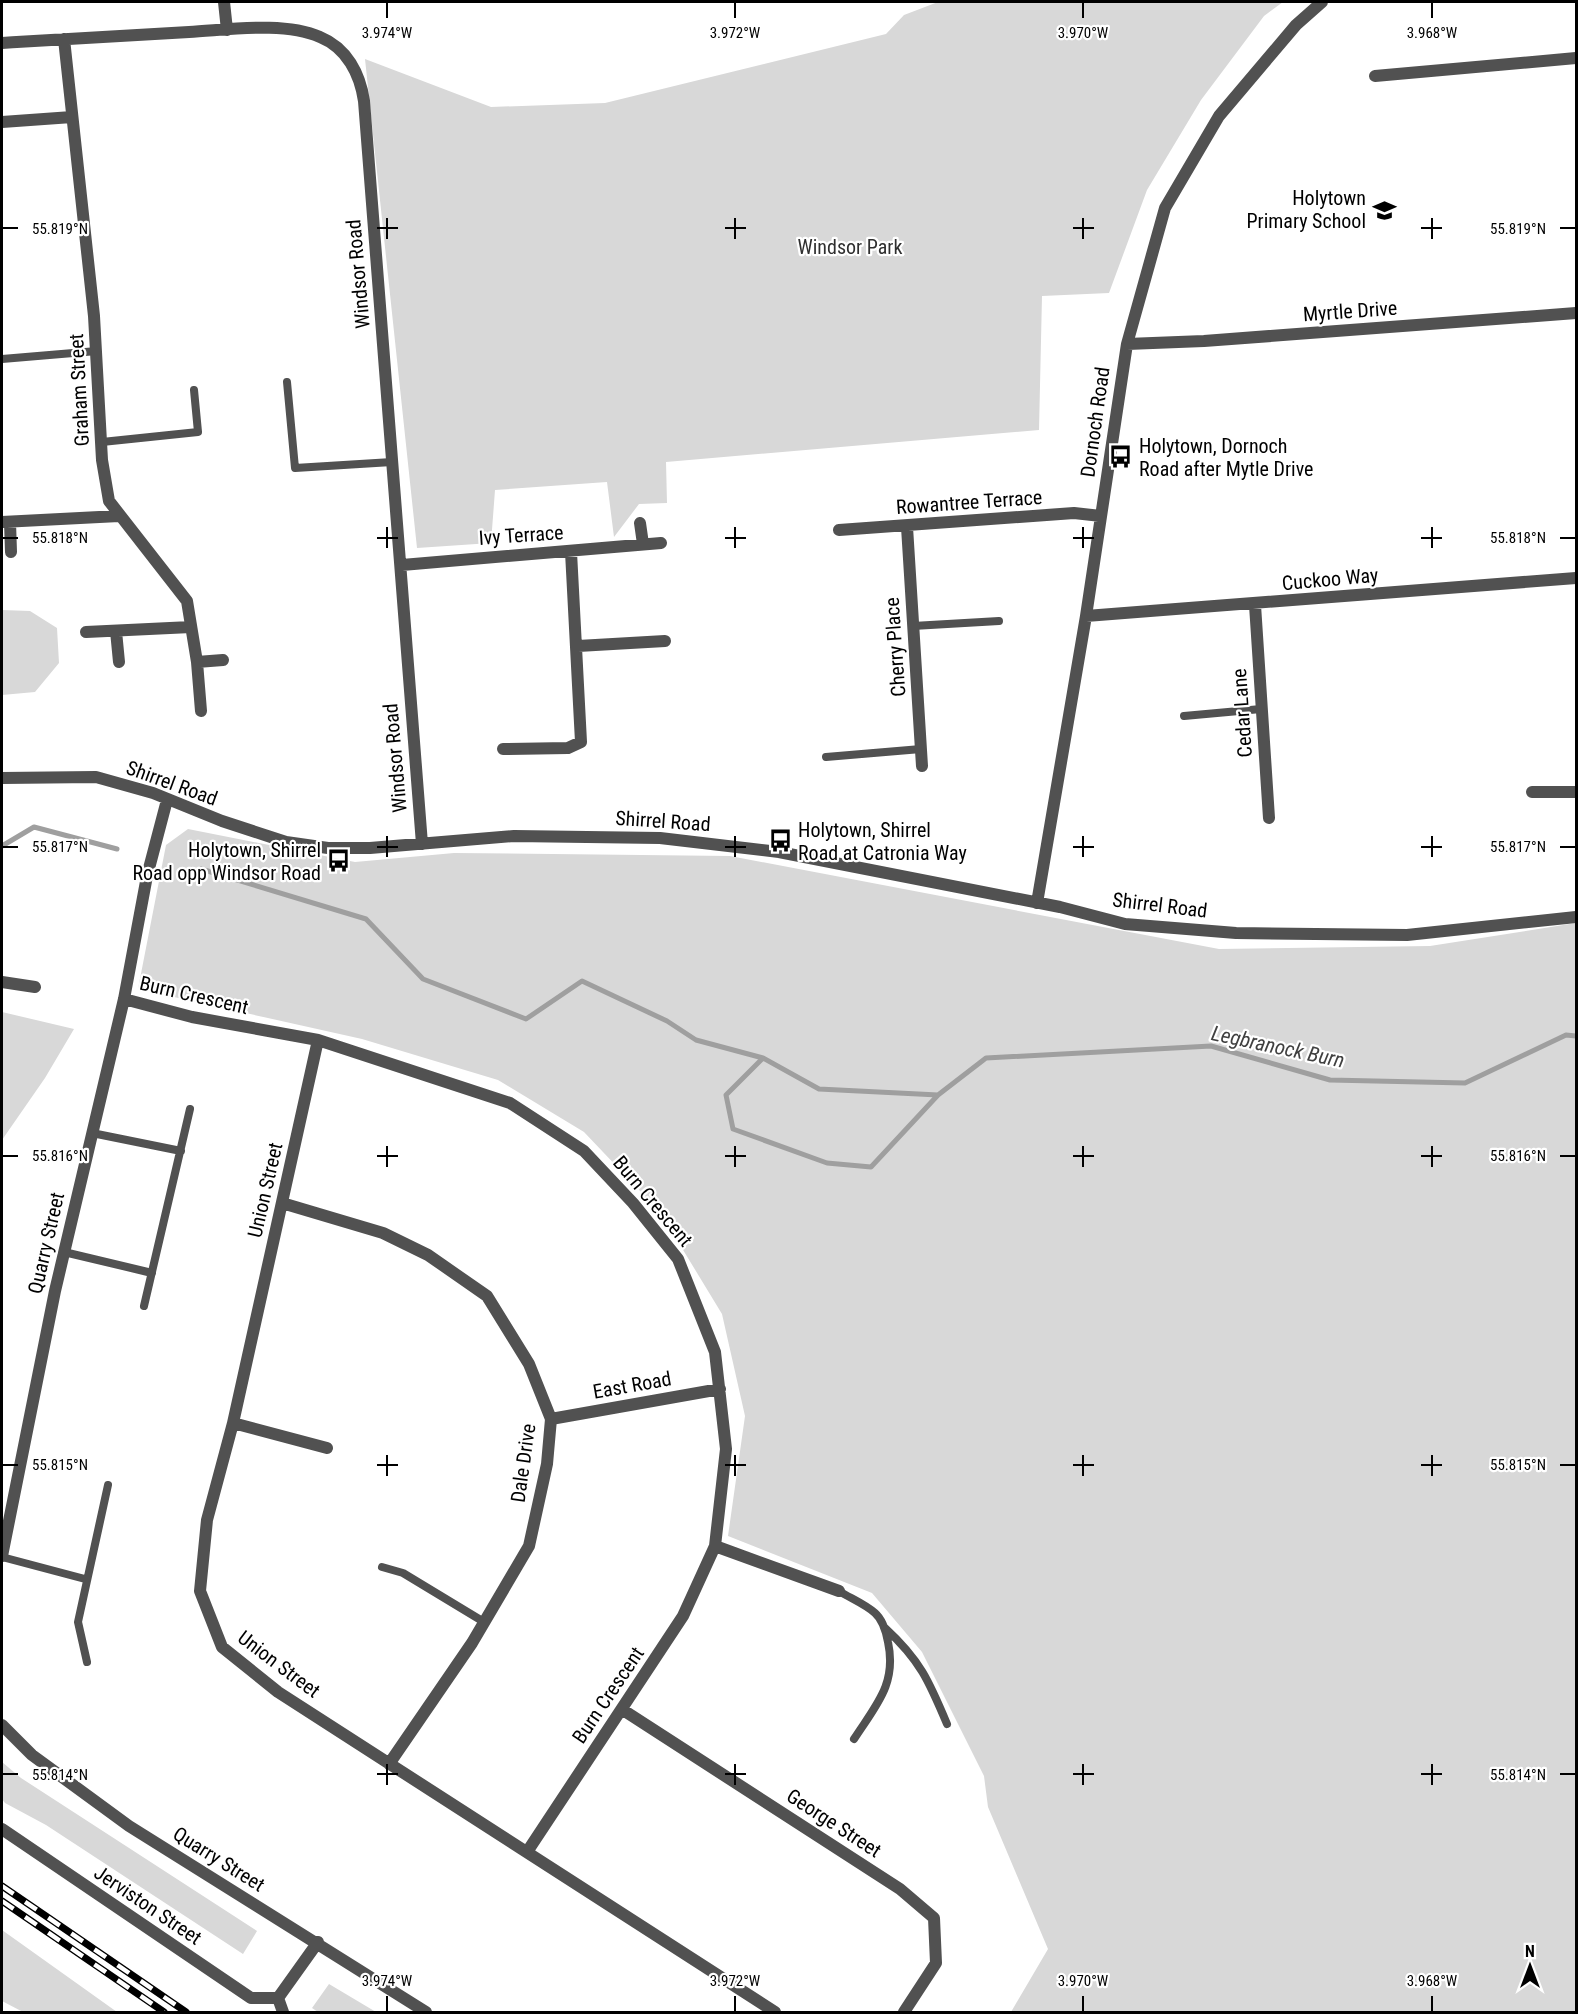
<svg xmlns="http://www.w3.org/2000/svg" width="1578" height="2014" font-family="'Roboto Condensed',sans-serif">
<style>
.green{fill:#d8d8d8}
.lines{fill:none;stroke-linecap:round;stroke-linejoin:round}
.stream{stroke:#9f9f9f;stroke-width:5}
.service{stroke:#515151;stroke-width:8}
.minor{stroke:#515151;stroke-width:12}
.rail-casing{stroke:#000;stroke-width:7}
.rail{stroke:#fff;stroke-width:4.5;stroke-dasharray:14;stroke-linecap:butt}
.ticks{fill:none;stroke:#000;stroke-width:2}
.labels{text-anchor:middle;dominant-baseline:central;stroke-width:4.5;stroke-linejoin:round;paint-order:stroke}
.poi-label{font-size:20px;fill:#000;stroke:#fff;text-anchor:end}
.park-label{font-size:20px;fill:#2f2f2f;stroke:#fff}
.street-label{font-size:20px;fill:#000;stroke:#fff}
.water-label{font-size:21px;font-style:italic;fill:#404040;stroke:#fff}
.ticks-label{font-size:15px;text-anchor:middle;fill:#000;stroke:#fff;stroke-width:4.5;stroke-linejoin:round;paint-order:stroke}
</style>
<rect width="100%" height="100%" fill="#fff"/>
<!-- green -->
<path class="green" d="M938,2h345l-19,14 -63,84 -54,90 -38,103 -67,3 -3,134 -373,32 1,41 -28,1 -25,33 -7,-55 -112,8 -4,53 -74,5 -52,-489 126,48 114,-4 281,-69 18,-19z
M2,610l28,1 27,17 2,35 -24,29 -33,3z
M188,829l167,33 99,-9 276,3 489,93 211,-3 146,-23v1089h-565l37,-63 -60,-142 -4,-31 -62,-124 -50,-59 -144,-57 17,-120 -23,-102 -62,-102 -76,-80 -86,-52 -136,-41 -224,-50 28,-144z
M2,1012l72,17 -29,49 -43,62z
M2,1762l19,16 236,153 -14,23 -197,-129 -41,-22 -3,-4z
M2,1930l115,82h-94l-21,-11z
M329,1984l47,28h-58l-6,-4z"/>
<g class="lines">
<!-- stream -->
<path class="stream" d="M2,846l32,-19 83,22
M201,869l165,50 57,60 103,40 56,-38 85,40 29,19 67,18 -37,37 7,34 94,34 44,4 67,-72
M763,1058l56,31 119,6 48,-37 225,-12 119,34 135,3 101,-48 10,1"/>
<!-- service -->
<path class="service" d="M2,359l95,-8
M287,382l8,86 97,-6
M102,442l96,-10 -4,-42
M913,626l86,-5
M1184,716l77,-7
M826,757l95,-8
M92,1133l89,18
M64,1252l88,21
M144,1306l46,-197
M2,1557l83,22
M382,1567l21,6 81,49
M839,1591c11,7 26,13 36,22 8,7 11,18 13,29 9,42 -12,63 -34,97
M885,1628c35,32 44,53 62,96
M87,1662l-9,-40 30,-137"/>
<!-- minor -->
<path class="minor" d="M224,2l3,28
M64,39l30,277 8,144 7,41 78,100 10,61 4,49
M2,43c62,-4 124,-7 187,-11 39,-2 95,-11 131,5 27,11 40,37 44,64l58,743
M1375,76l201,-18
M2,122l70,-5
M1127,344l77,-3 372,-28
M2,522l117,-6
M10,522l1,30
M640,523l3,21
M907,527l15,239
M839,530l235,-17 27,3
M402,565l259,-22
M1255,605l14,213
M1086,616l490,-38
M116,631l3,31
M86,632l105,-5
M578,646l87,-5
M197,662l26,-2
M503,749l65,-1 13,-6 -10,-190
M2,778l94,-1 57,16 69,28 64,21 42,6h42l144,-12 146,2 119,14 281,55 65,17 111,9 171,2 169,-18
M1532,792h44
M1037,903l49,-287 41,-272 38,-136 54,-92 77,-91 26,-23
M2,982l33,5
M124,999l68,18 126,23 192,63 74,48 49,52 45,56 37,93 11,97 -11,97 -32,70 -156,236
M318,1040l-85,383 -26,97 -7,71 22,56 56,45 497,320
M282,1203l101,30 45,22 59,41 42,68 22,55 -4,45 -18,82 -57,97 -83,121
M551,1419l169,-30
M233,1423l94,25
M715,1546l124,45
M2,1556l53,-265 69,-292 23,-123 20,-76
M623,1710l277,179 34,29 2,45 -32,49
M2,1725l30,30 97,71 297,186
M2,1829l249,169h27l5,14
M278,1998l40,-56"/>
<defs>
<path id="rail" d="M2,1886l184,126
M2,1901l162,111"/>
</defs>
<!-- rail casing -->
<use href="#rail" class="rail-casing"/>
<!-- rail -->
<use href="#rail" class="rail"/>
</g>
<!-- ticks -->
<path class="ticks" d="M387,3v15M735,3v15M1083,3v15M1432,3v15M387,218v21M735,218v21M1083,218v21M1432,218v21M3,228h15M377,228h21M725,228h21M1073,228h21M1421,228h21M1560,228h15M387,527v21M735,527v21M1083,527v21M1432,527v21M3,538h15M377,538h21M725,538h21M1073,538h21M1421,538h21M1560,538h15M387,836v21M735,836v21M1083,836v21M1432,836v21M3,847h15M377,847h21M725,847h21M1073,847h21M1421,847h21M1560,847h15M387,1146v21M735,1146v21M1083,1146v21M1432,1146v21M3,1156h15M377,1156h21M725,1156h21M1073,1156h21M1421,1156h21M1560,1156h15M387,1455v21M735,1455v21M1083,1455v21M1432,1455v21M3,1465h15M377,1465h21M725,1465h21M1073,1465h21M1421,1465h21M1560,1465h15M387,1764v21M735,1764v21M1083,1764v21M1432,1764v21M3,1774h15M377,1774h21M725,1774h21M1073,1774h21M1421,1774h21M1560,1774h15M387,1996v15M735,1996v15M1083,1996v15M1432,1996v15"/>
<!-- icons -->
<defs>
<symbol id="school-bare" viewBox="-9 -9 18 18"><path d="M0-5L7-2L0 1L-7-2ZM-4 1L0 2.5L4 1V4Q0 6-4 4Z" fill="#000" stroke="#fff" stroke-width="2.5" paint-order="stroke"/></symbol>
<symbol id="bus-bare" viewBox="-9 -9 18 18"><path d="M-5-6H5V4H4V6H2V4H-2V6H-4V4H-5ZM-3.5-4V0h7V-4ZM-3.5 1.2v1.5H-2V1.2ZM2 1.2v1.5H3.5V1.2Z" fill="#000" stroke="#fff" stroke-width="2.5" paint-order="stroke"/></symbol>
</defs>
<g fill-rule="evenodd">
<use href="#school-bare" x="1368" y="194" width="33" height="33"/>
<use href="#bus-bare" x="1104" y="440" width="33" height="33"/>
<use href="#bus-bare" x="764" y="824" width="33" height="33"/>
<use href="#bus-bare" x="322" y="844" width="33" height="33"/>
</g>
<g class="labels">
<!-- poi labels -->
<g class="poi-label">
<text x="1366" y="198">Holytown<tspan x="1366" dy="23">Primary School</tspan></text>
<text x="1139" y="446" text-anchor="start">Holytown, Dornoch<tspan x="1139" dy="23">Road after Mytle Drive</tspan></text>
<text x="798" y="830" text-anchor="start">Holytown, Shirrel<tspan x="798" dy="23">Road at Catronia Way</tspan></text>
<text x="321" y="850">Holytown, Shirrel<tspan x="321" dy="23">Road opp Windsor Road</tspan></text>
</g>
<!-- park labels -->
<g class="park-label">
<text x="850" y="247">Windsor Park</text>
</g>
<!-- street labels -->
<g class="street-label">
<text transform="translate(358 274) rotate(-95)">Windsor Road</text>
<text transform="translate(1350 311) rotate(-4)">Myrtle Drive</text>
<text transform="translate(79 390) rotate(-93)">Graham Street</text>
<text transform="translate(1095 422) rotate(-82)">Dornoch Road</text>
<text transform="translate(969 502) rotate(-4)">Rowantree Terrace</text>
<text transform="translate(521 535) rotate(-4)">Ivy Terrace</text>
<text transform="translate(1330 579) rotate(-5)">Cuckoo Way</text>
<text transform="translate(895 647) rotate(-94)">Cherry Place</text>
<text transform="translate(1242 713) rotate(-94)">Cedar Lane</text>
<text transform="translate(395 758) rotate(-95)">Windsor Road</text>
<text transform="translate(172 783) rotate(20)">Shirrel Road</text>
<text transform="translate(663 821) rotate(4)">Shirrel Road</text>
<text transform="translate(1160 905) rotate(7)">Shirrel Road</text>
<text transform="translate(194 995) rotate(13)">Burn Crescent</text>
<text transform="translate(265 1190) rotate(-77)">Union Street</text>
<text transform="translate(653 1201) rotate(50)">Burn Crescent</text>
<text transform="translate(46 1243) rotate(-77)">Quarry Street</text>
<text transform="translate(632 1385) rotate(-10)">East Road</text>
<text transform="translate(523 1463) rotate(-82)">Dale Drive</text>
<text transform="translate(279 1664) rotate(37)">Union Street</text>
<text transform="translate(608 1695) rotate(-56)">Burn Crescent</text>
<text transform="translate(834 1823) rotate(33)">George Street</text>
<text transform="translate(219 1859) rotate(32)">Quarry Street</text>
<text transform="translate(148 1905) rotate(34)">Jerviston Street</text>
</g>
<!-- water labels -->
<g class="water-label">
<text transform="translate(1278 1047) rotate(12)">Legbranock Burn</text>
</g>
</g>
<g class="ticks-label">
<text x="387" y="38">3.974°W</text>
<text x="735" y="38">3.972°W</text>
<text x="1083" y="38">3.970°W</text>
<text x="1432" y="38">3.968°W</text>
<text x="60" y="234">55.819°N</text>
<text x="1518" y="234">55.819°N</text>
<text x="60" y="543">55.818°N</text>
<text x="1518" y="543">55.818°N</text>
<text x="60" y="852">55.817°N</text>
<text x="1518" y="852">55.817°N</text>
<text x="60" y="1161">55.816°N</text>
<text x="1518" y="1161">55.816°N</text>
<text x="60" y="1470">55.815°N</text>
<text x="1518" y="1470">55.815°N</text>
<text x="60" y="1780">55.814°N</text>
<text x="1518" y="1780">55.814°N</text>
<text x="387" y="1986">3.974°W</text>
<text x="735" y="1986">3.972°W</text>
<text x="1083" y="1986">3.970°W</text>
<text x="1432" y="1986">3.968°W</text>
</g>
<!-- border -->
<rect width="1578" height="2014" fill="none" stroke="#000000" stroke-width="6"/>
<!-- north arrow -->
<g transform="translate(1530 1966)" stroke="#ffffff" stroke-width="4.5" paint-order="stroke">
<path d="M0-4.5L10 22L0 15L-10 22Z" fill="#000000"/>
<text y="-9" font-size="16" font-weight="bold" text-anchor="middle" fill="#000000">N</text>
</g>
</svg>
